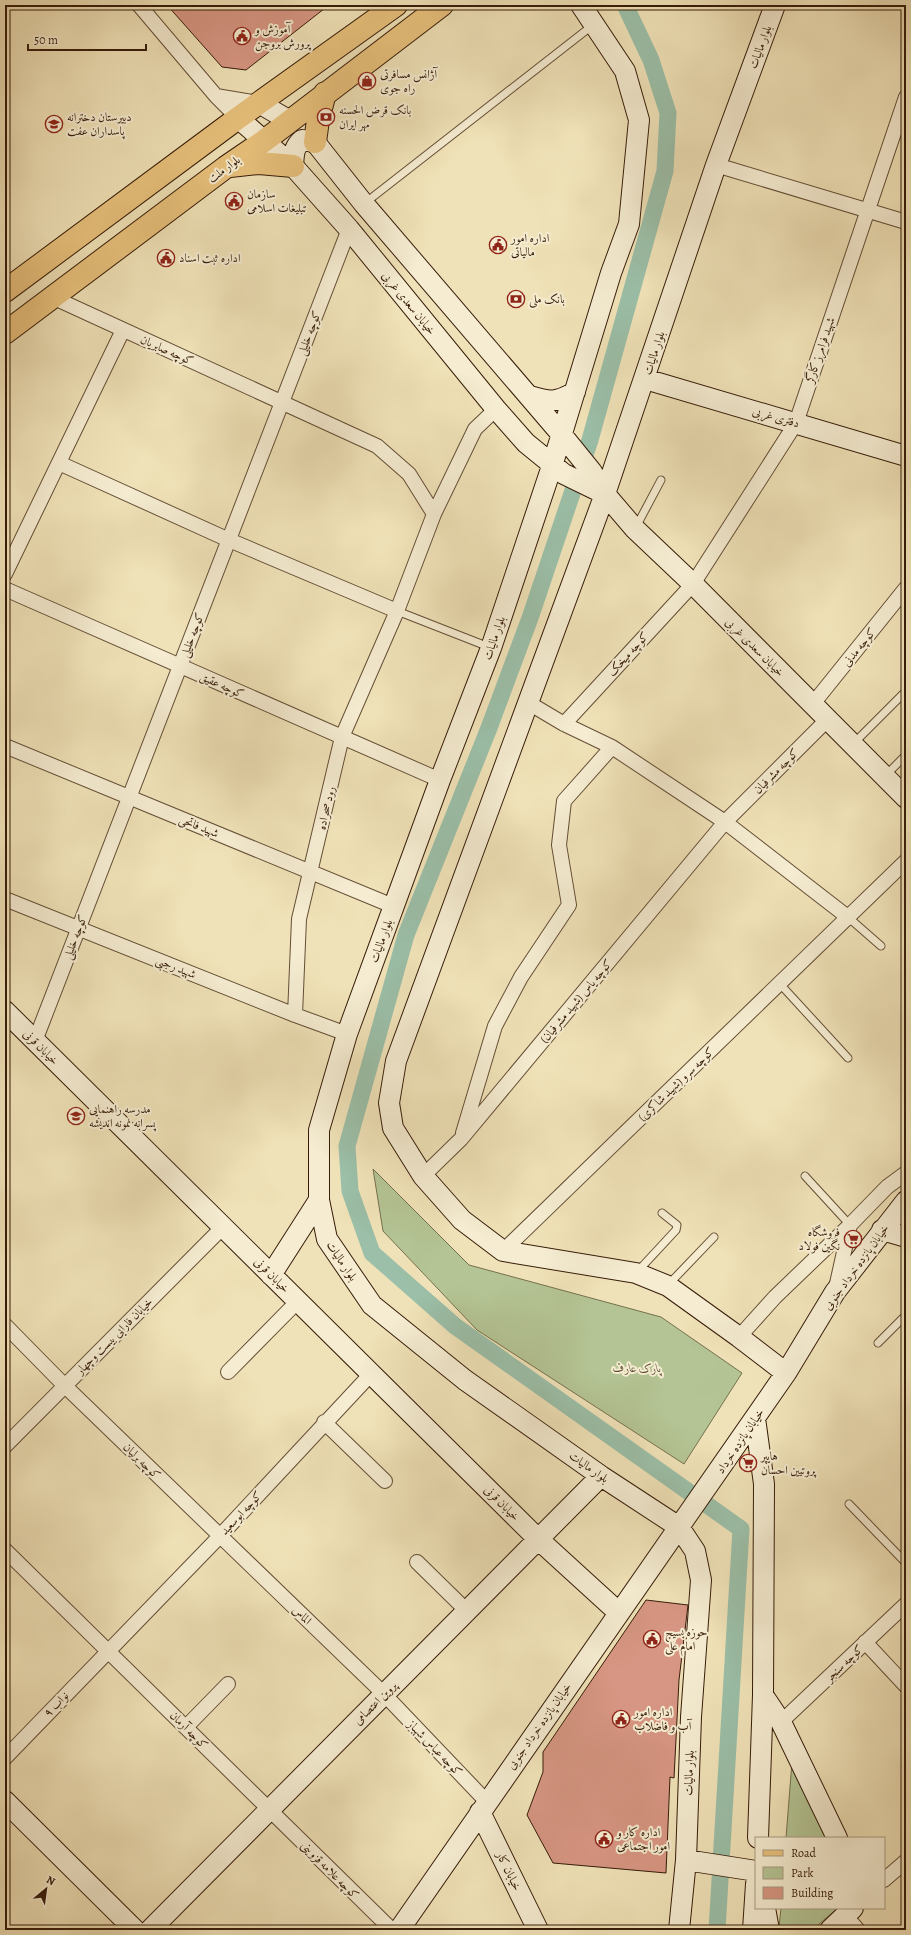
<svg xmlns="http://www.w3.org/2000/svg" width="911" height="1935" font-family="Alegreya,Amiri,serif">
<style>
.green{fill:#b4c494;stroke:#75704e}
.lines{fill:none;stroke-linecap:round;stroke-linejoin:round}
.canal{stroke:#9bbfa8;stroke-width:17}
.building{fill:#d79683;stroke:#361c09}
.lane-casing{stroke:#644e35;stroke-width:9}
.street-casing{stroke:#644e35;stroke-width:16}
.secondary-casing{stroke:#361c09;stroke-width:22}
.primary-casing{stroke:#361c09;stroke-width:24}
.lane{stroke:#f5ecd1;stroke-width:7}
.street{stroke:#f5ecd1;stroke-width:14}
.secondary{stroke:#f5ecd1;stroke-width:20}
.primary{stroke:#e8c17c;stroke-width:22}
.labels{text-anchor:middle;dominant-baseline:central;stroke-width:4;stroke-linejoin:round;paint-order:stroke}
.poi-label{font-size:12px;fill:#361c09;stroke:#f5ecd1;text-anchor:start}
.street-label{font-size:12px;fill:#361c09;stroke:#f5ecd1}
.park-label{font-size:12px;font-style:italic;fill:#5c4e33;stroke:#f5ecd1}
</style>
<rect width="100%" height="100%" fill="#f0e2b8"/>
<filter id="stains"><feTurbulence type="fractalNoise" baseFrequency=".005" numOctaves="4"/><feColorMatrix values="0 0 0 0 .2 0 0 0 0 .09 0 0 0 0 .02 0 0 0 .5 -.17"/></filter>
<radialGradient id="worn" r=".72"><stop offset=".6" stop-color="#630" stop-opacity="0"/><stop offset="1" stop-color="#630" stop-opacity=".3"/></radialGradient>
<!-- green -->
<path class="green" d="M373,1169l96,96 192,52 81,56 -58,91 -207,-134 -94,-99z
M792,1762l34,76h-40z
M781,1908h57l-26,22h-30l-3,-3z"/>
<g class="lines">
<!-- canal -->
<path class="canal" d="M625,5l26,55 17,53 -3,58 -75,269 -60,178 -41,110 -83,207 -59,211 3,45 22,62 83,73 286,203 -24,401"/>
</g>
<!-- building -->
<path class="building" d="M167,5h162l-83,65 -24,-3z
M646,1600l42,5 -9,75 -5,98 -4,-1 -4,96 -113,-10 -26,-48 16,-43v-20z"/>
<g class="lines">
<defs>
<path id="lane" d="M365,203l228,-178
M636,527l25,-47
M397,611l92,36
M854,743l52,-52
M886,775l20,-20
M849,918l32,28
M780,984l68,74
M805,1176l45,49
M638,1271l38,-41 1,-5 -15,-12
M668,1285l46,-48
M878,1343l28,-28
M849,1504l57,59"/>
<path id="street" d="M139,5l77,91 22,22
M216,96l43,7
M716,165l190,57
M52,297l325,149 32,28 25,40
M59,463l170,77 168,71 37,-97 41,-85 21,-20
M5,574l118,-244
M5,589l435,191
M527,702l37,22 48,23 113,75 124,96
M812,705l94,-117
M564,724l129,-140 103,-161 110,-326
M5,746l388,160
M5,899l290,116 52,19
M295,1015l4,-96 43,-182 55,-126
M35,1041l314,-812
M463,1133l32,-107 26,-49 48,-72 -10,-60 5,-44 48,-54
M423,1176l38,-37 264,-317 102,-102
M850,1225l37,-38 19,-14
M503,1251l403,-390
M5,1325l60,61 319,308 103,108
M739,1337l36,-40 75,-72 -14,63
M228,1372l70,-71
M324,1422l61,59
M5,1446l218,-219
M5,1550l387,380
M417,1562l50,49
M865,1642l41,44
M781,1722l125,-118
M186,1727l42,-43
M5,1758l215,-222 151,-162
M884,1880l22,-19
M845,1915l13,15"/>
<path id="secondary" d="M581,5l44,66 14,49 -10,104 -18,49 -59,193 -61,182 -51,132 -93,254 -28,96v70l8,39 45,66 93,75 136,96 78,51 16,24 6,29 -10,137 -5,143 -7,70
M775,5l-59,160 -111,329 -209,567 -7,42 4,25 30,48 39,44 41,31 133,22 32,13 71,51 47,36
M259,103l31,18
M238,118l55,48 56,63 147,180 30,34 38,31 41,20
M293,166c1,-11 0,-18 9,-26l13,2 49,62 198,231 30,37 13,22 30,35 58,55 213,214
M645,379l261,77
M530,396c20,6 26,7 45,-4
M5,1011l533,528 80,73
M882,1230l24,7
M271,1275l48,-75
M755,1418l9,66 -1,211 -5,143
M763,1695l18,27 56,116
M5,1801l130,129
M480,1812l58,118
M686,1860l70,11
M765,1908l4,22
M150,1930l451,-454
M399,1930l387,-557 49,-81 71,-91
M753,1930l3,-46
M830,1930l23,-22"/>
<path id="primary" d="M315,142l3,-22 7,-27
M230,166l29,-3 34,3
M5,291l233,-173 158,-113
M5,333l221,-166 38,-26 178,-136"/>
</defs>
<!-- lane casing -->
<use href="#lane" class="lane-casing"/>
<!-- street casing -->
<use href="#street" class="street-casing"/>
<!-- secondary casing -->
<use href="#secondary" class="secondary-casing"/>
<!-- primary casing -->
<use href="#primary" class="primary-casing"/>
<!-- lane -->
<use href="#lane" class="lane"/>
<!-- street -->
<use href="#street" class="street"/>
<!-- secondary -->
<use href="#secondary" class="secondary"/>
<!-- primary -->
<use href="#primary" class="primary"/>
</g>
<!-- icons -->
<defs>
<symbol id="civic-ring" viewBox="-11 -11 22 22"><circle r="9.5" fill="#f5ecd1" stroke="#8f2418" stroke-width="1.5"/><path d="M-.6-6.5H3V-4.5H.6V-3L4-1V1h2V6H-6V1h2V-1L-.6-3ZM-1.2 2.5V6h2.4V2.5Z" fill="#8f2418"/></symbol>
<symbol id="shop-ring" viewBox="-11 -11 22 22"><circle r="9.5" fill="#f5ecd1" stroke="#8f2418" stroke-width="1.5"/><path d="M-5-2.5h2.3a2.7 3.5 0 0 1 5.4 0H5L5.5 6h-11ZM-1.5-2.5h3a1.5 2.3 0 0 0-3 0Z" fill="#8f2418"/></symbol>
<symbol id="bank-ring" viewBox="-11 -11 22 22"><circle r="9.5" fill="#f5ecd1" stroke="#8f2418" stroke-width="1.5"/><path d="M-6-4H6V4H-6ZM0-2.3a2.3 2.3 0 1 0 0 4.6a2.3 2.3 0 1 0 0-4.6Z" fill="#8f2418"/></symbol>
<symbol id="school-ring" viewBox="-11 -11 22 22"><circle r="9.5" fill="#f5ecd1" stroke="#8f2418" stroke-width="1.5"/><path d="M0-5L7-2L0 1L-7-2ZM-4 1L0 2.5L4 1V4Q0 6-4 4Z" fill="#8f2418"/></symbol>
<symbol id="supermarket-ring" viewBox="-11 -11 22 22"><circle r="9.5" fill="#f5ecd1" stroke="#8f2418" stroke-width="1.5"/><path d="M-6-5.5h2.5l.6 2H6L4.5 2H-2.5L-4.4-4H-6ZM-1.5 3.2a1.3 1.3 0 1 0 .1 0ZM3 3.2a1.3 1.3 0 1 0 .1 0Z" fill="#8f2418"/></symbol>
</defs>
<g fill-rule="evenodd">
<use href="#civic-ring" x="232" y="26" width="20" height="20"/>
<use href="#shop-ring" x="357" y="71" width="20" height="20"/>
<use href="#bank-ring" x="316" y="107" width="20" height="20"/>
<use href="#school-ring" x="44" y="114" width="20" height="20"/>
<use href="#civic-ring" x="224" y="191" width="20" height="20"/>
<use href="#civic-ring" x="488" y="235" width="20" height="20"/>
<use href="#civic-ring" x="156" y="248" width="20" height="20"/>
<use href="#bank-ring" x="506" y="289" width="20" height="20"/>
<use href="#school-ring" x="66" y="1106" width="20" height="20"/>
<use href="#supermarket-ring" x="843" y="1229" width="20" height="20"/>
<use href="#supermarket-ring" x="738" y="1453" width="20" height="20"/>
<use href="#civic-ring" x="642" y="1629" width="20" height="20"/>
<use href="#civic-ring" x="611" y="1709" width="20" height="20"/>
<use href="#civic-ring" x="594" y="1829" width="20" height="20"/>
</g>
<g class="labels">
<!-- poi labels -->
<g class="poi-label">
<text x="255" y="29">آموزش و<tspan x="255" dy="14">پرورش بروجن</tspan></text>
<text x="380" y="74">آژانس مسافرتی<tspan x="380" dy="14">راه جوی</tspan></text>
<text x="339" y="110">بانک قرض الحسنه<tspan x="339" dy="14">مهر ایران</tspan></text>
<text x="67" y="117">دبیرستان دخترانه<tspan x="67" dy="14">پاسداران عفت</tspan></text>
<text x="247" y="194">سازمان<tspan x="247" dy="14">تبلیغات اسلامی</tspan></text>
<text x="511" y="238">اداره امور<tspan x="511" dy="14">مالیاتی</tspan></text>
<text x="179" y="258">اداره ثبت اسناد</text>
<text x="529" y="299">بانک ملی</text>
<text x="89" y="1109">مدرسه راهنمایی<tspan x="89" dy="14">پسرانه نمونه اندیشه</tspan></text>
<text x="840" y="1232" text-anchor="end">فروشگاه<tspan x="840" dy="14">نگین فولاد</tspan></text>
<text x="761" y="1456">هایپر<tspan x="761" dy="14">پروتیین احسان</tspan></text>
<text x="665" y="1632">حوزه بسیج<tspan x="665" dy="14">امام علی</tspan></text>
<text x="634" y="1712">اداره امور<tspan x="634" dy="14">آب و فاضلاب</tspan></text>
<text x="617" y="1832">اداره کار و<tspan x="617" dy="14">امور اجتماعی</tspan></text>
</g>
<!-- street labels -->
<g class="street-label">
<text transform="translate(760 47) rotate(-70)">بلوار مالیات</text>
<text transform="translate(224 169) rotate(-36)">بلوار ملت</text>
<text transform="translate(409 303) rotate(51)">خیابان سعدی غربی</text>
<text transform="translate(309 333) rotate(-69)">کوچه خلیلی</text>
<text transform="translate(167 350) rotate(24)">کوچه صابریان</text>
<text transform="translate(820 350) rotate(-71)">شهید فرامرز کارگر</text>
<text transform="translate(654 353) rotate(-72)">بلوار مالیات</text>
<text transform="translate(776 417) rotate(16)">دفتری غربی</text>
<text transform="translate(192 635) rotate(-69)">کوچه خلیلی</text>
<text transform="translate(494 638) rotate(-71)">بلوار مالیات</text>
<text transform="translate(755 647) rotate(45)">خیابان سعدی غربی</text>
<text transform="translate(859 647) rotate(-51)">کوچه مدنی</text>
<text transform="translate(628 654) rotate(-48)">کوچه میخک</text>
<text transform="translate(222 685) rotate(24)">کوچه عقیق</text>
<text transform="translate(776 771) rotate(-45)">کوچه مشرفیان</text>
<text transform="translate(326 808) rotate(-77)">رود صحراده</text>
<text transform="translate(199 826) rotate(22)">شهید فاتحی</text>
<text transform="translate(75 937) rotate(-69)">کوچه خلیلی</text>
<text transform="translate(381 941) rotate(-70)">بلوار مالیات</text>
<text transform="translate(176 967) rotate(22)">شهید رجبی</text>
<text transform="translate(576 1001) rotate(-50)">کوچه یاس (شهید مشرفیان)</text>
<text transform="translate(41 1047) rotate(45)">خیابان قرنی</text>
<text transform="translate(676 1084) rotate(-44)">کوچه سرو (شهید شاکری)</text>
<text transform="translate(342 1261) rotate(56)">بلوار مالیات</text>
<text transform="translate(856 1267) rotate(-54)">خیابان پانزده خرداد جنوبی</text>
<text transform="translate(272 1275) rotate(45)">خیابان قرنی</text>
<text transform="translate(114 1336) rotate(-45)">خیابان فارابی بیست وچهار</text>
<text transform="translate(740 1441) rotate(-56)">خیابان پانزده خرداد</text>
<text transform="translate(142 1461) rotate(44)">کوچه برلیان</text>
<text transform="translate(589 1467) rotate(35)">بلوار مالیات</text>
<text transform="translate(502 1503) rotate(45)">خیابان قرنی</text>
<text transform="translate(241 1513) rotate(-47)">کوچه ابوسعید</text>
<text transform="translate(302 1615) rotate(44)">الماس</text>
<text transform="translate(844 1663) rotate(-44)">کوچه سنجر</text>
<text transform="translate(375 1703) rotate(-45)">پروین اعتصامی</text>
<text transform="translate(56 1704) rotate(-46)">نواب ۹</text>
<text transform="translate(539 1726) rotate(-55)">خیابان پانزده خرداد جنوبی</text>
<text transform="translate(189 1730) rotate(45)">کوچه آرمان</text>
<text transform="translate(435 1748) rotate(46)">کوچه عباس شهباز</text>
<text transform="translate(689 1773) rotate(-88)">بلوار مالیات</text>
<text transform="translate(330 1870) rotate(45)">کوچه علامه قزوینی</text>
<text transform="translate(509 1871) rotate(64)">خیابان کار</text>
</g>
<!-- park labels -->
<g class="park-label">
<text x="637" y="1368">پارک عارف</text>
</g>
</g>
<!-- margin -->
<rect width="911" height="1935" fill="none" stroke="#f0e2b8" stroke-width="20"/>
<rect x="6" y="6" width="899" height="1923" fill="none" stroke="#361c09" stroke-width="2"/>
<rect x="10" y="10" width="891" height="1915" fill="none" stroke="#361c09"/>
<!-- legend -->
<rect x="755" y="1837" width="130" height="72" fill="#f5ecd1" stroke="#a99981"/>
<rect x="763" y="1850" width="20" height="6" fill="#e8c17c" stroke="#a99981"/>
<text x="791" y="1857" font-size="12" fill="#361c09">Road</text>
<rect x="763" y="1867" width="20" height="12" fill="#b4c494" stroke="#a99981"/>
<text x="791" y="1877" font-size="12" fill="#361c09">Park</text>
<rect x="763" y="1887" width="20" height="12" fill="#d79683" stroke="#a99981"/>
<text x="791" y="1897" font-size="12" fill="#361c09">Building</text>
<!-- north arrow -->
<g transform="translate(46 1889) rotate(29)" stroke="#f5ecd1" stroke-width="3" paint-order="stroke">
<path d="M0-3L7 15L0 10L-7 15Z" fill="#361c09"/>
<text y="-6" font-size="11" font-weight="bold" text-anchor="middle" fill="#361c09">N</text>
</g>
<!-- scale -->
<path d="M28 44v6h118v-6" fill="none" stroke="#361c09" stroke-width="2"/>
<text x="34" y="44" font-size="12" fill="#361c09" stroke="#f5ecd1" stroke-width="3" paint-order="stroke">50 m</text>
<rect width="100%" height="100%" filter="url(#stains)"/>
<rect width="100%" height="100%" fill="url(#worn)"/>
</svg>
